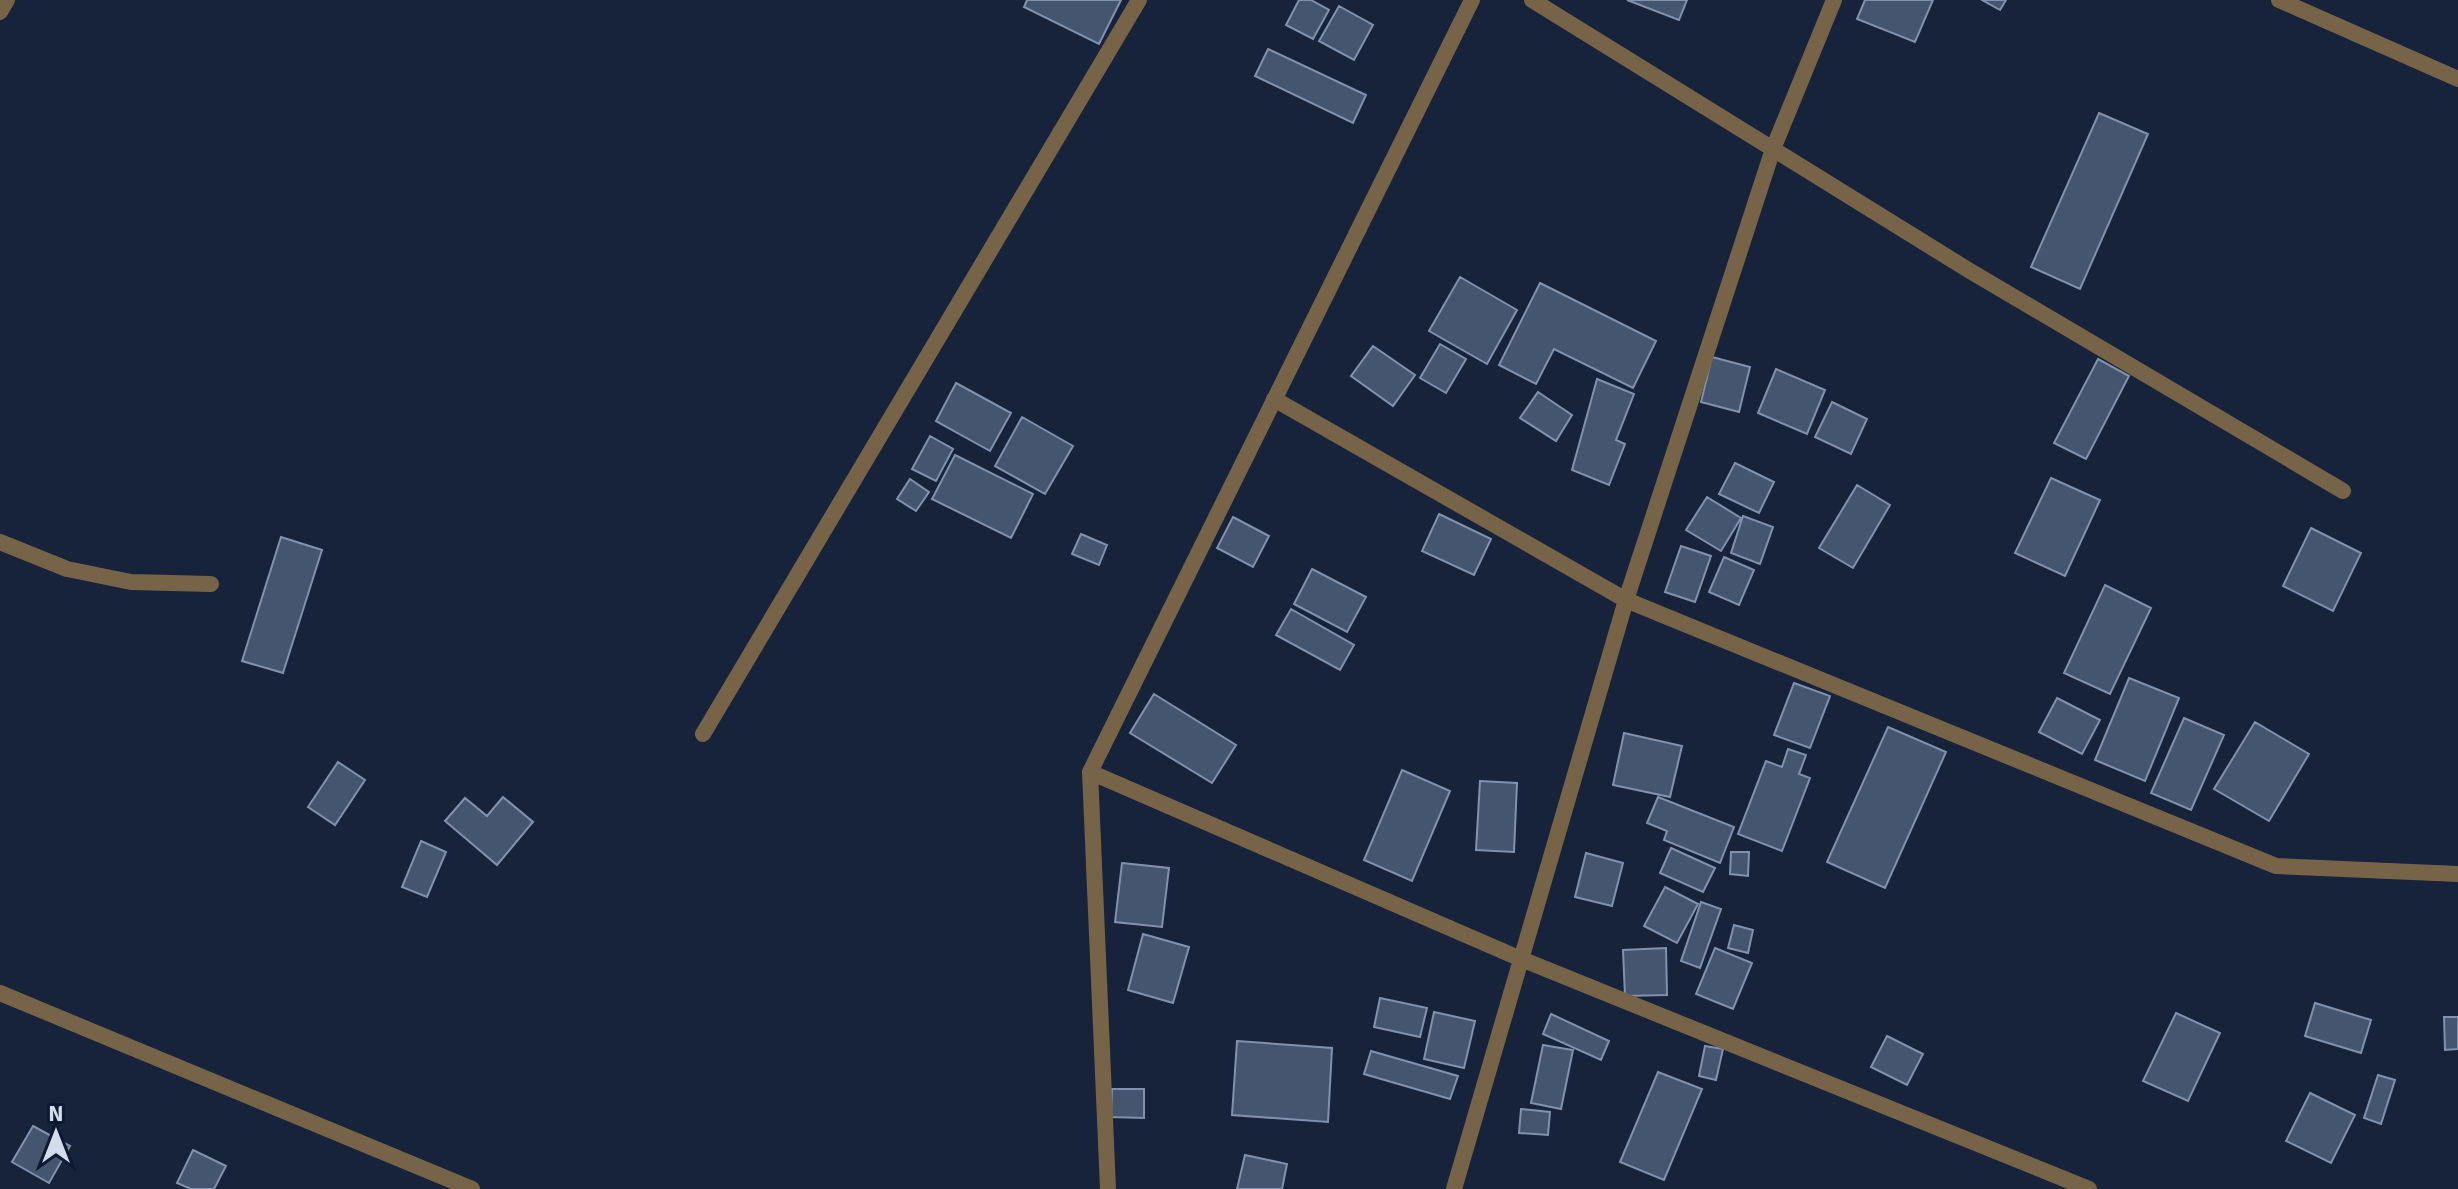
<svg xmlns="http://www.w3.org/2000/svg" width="2458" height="1189" font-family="Signika,sans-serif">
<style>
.building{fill:#46556f;stroke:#8191ae;stroke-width:2}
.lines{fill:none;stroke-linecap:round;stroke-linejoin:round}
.minor{stroke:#776448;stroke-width:16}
</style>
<rect width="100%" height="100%" fill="#16233a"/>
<!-- building -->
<path class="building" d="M1027,0h94l-22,44 -75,-37z
M1299,0h12l18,10 -16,29 -27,-14z
M1627,0h60l-8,20z
M1865,0h68l-18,42 -58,-23z
M1982,0h24l-6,10z
M1339,6l34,19 -19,35 -35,-19z
M1268,49l98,46 -13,28 -98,-47z
M2099,113l49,21 -68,155 -49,-22z
M1460,277l57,33 -30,54 -58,-33z
M1540,283l116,58 -23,47 -79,-39 -18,35 -37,-19z
M1440,344l26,15 -20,34 -26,-15z
M1373,346l42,29 -22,31 -42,-30z
M1712,357l38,10 -11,45 -38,-10z
M2098,359l31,17 -43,83 -32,-16z
M1776,369l49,21 -18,44 -49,-21z
M1597,379l37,15 -18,46 9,4 -16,41 -37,-15z
M956,383l55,30 -21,38 -54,-30z
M1538,392l34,23 -16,26 -36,-23z
M1832,402l35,17 -16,35 -36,-17z
M1022,417l51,29 -28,48 -50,-28z
M930,436l23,13 -17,32 -24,-12z
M955,455l78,39 -22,44 -79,-39z
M1735,463l39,19 -15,31 -40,-19z
M2051,478l49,22 -35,76 -50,-23z
M910,479l19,13 -13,19 -19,-12z
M1857,485l33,20 -37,63 -34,-20z
M1707,497l34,21 -20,33 -35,-21z
M1439,514l52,25 -17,36 -52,-24z
M1743,516l30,11 -13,37 -29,-11z
M1233,517l36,19 -16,31 -36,-19z
M2311,528l50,25 -28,58 -50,-25z
M1081,534l26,11 -8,20 -27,-11z
M281,537l41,13 -39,123 -41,-12z
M1681,546l30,10 -16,46 -30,-10z
M1724,557l30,13 -15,35 -30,-13z
M1312,569l54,28 -19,35 -53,-28z
M2105,585l46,23 -41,86 -46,-21z
M1291,609l63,36 -14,25 -64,-35z
M2129,678l50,20 -34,83 -50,-21z
M1794,683l36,13 -20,52 -36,-13z
M1154,694l82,51 -24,38 -82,-50z
M2057,698l43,22 -18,34 -43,-22z
M2184,718l40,17 -33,75 -40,-17z
M2255,722l54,32 -40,67 -55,-32z
M1888,727l58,25 -61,136 -58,-26z
M1624,733l58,13 -12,51 -57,-12z
M1788,749l18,6 -7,19 11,4 -28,73 -44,-17 28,-73 16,6z
M338,762l27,18 -30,45 -27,-18z
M1402,770l48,21 -38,90 -48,-21z
M1480,781l37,2 -3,69 -38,-2z
M503,797l30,25 -36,43 -52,-44 20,-23 22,18z
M1658,797l76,30 -14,36 -56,-23 3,-9 -20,-8z
M421,841l25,11 -19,45 -25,-10z
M1671,848l44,20 -12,24 -43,-19z
M1731,852h18l-1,24 -18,-2z
M1586,853l37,10 -11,43 -37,-9z
M1122,863l47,5 -7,59 -47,-5z
M1665,887l33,17 -21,39 -33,-17z
M1701,902l20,7 -21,59 -19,-7z
M1734,925l19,5 -5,23 -20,-5z
M1143,934l46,13 -16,56 -45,-13z
M1666,948l1,47 -42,1 -2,-46z
M1715,948l37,15 -19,46 -37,-15z
M1380,998l47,10 -7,29 -46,-10z
M2315,1003l56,17 -10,33 -56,-17z
M1434,1012l41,9 -11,47 -40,-9z
M2176,1013l44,20 -32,68 -45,-20z
M1551,1014l58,27 -8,19 -58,-26z
M2444,1017h14v32l-13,1z
M1887,1036l36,18 -16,31 -36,-18z
M1237,1041l95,7 -4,74 -96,-7z
M1543,1045l30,5 -12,59 -30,-6z
M1705,1046l18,3 -7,31 -17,-4z
M1371,1051l87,25 -8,23 -86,-25z
M1658,1072l44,17 -38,91 -44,-18z
M2378,1075l17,5 -14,44 -17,-6z
M1112,1089h32v29l-33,-1z
M2310,1093l45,22 -24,48 -45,-22z
M1521,1109l29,3 -2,23 -29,-2z
M33,1126l37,20 -21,37 -37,-21z
M193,1150l33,16 -12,23h-23l-14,-6z
M1245,1155l42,9 -5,25h-45z"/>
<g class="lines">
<!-- minor -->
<path class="minor" d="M1532,0l438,271 373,220
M2279,0l179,79
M0,12l7,-12
M1274,399l352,201 650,266 182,8
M0,542l67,27 64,13 80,2
M703,734l436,-734
M1090,772l431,187 568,230
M0,993l472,196
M1108,1189l-18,-417 382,-772
M1454,1189l172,-589 147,-451 61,-149"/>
</g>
<!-- north arrow -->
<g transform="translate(56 1133)" stroke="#0d1930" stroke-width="6" paint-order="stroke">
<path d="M0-6L14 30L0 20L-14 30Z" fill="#d3dceb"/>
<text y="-12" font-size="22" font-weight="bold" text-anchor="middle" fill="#d3dceb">N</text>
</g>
</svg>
